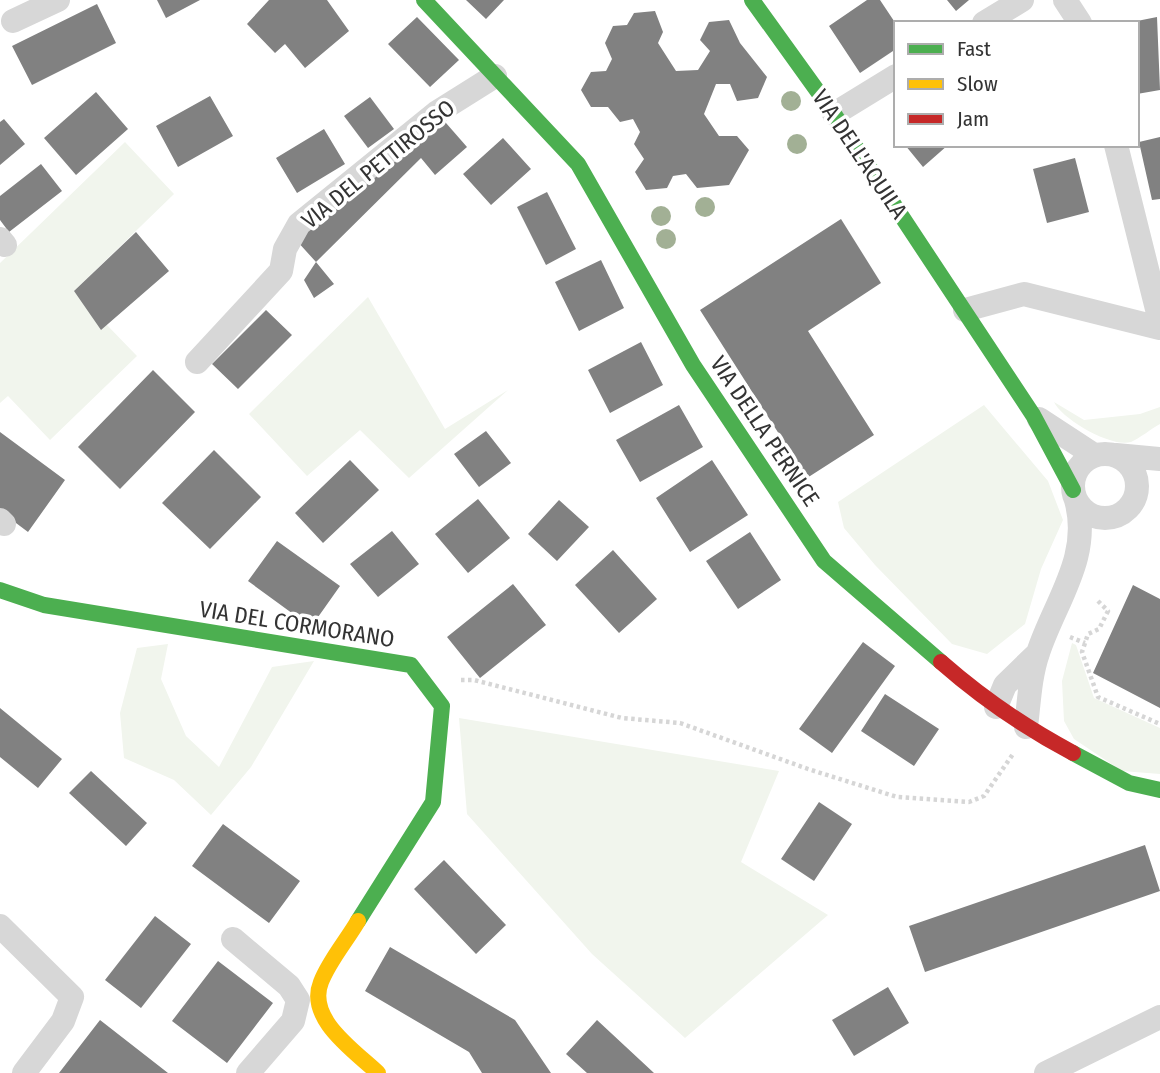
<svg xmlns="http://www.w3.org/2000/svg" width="1160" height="1073" font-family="'Fira Sans Condensed',sans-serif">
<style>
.green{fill:#f1f5ed}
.building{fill:#818181}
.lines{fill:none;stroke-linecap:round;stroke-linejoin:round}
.path{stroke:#d6d6d6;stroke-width:4.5;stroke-dasharray:3.5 3.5;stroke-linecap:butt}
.street{stroke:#d7d7d7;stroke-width:24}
.fast{stroke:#4caf50;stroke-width:16}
.slow{stroke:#ffc107;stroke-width:16}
.jam{stroke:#c62828;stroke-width:16}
.tree{fill:#a2b095}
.labels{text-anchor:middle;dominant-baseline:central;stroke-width:7;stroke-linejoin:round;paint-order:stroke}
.street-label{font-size:23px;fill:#333;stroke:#fff}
</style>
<rect width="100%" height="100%" fill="#fff"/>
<!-- green -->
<path class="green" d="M125,142l49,52 -100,97 63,65 -87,84 -42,-44 -8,7v-140z
M368,297l77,132 63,-39 -99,88 -49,-48 -53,46 -58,-62z
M1054,402l30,18 56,-6 20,-7v17c-9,5 -20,14 -29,18 -20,6 -69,-23 -77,-40z
M984,405l64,76 15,39 -22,49 -16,55 -38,30 -35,-10 -77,-79 -31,-37 -6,-26z
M1072,643l4,2 18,53 66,30v46l-38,-3 -48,-32 -10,-18 -2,-40z
M168,644l-7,35 25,57 33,31 53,-100 42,-6 -63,106 -40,48 -37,-35 -50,-22 -4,-45 17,-65z
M459,718l320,53 -38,91 87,53 -143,123 -93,-84 -125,-140z"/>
<!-- building -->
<path class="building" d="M157,0h43l-34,18z
M269,0h58l22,31 -44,37 -20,-24 -10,9 -28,-29z
M466,0h38l-18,19z
M867,0h13l16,24v25l-36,24 -31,-47z
M947,0h22l-13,11z
M97,4l19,39 -84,42 -20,-39z
M655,11l8,21 -5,11 18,28 22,-1 12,-19 -10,-11 9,-18 20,-2 11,23 27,34 -9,21 -21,3 -7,-17h-14l-12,30 15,22h18l12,14 -20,35 -32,3 -11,-14 -13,2 -6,12 -21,2 -11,-18 9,-13 -10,-15 6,-12 -7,-13 -13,3 -12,-15h-17l-10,-17 10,-18 15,-1 6,-12 -7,-16 8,-17 14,-1 7,-12z
M417,17l42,43 -29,27 -42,-43z
M1157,17l3,73 -23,4v-73z
M96,92l32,37 -52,46 -32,-37z
M210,96l23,40 -55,31 -22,-41z
M370,97l24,32 -26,19 -24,-32z
M439,115l28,32 -32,28 -14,-17 -105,104 -20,-22z
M4,119l21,25 -25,21v-43z
M324,129l21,35 -48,29 -21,-35z
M1160,137v62l-8,1 -13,-58z
M503,138l28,31 -40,36 -28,-31z
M905,145h43l-25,22z
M1075,158l14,54 -42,11 -14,-54z
M41,164l21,27 -53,41 -9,-12v-24z
M547,192l29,57 -30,16 -29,-58z
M841,219l40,64 -73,48 66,104 -67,43 -107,-168z
M136,232l33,39 -68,59 -27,-39z
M601,260l23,48 -45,23 -24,-49z
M316,262l18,22 -20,14 -10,-18z
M266,310l26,25 -54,54 -26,-25z
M641,342l22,43 -53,28 -22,-43z
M153,370l42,42 -75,77 -42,-42z
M679,405l24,42 -63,35 -24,-42z
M486,431l25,32 -32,24 -25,-33z
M0,432l65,48 -37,52 -28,-21z
M214,450l47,47 -51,52 -48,-46z
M350,460l29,30 -56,53 -28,-30z
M712,460l36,55 -58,37 -34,-54z
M478,499l32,39 -42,35 -33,-39z
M559,500l30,27 -32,34 -29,-27z
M392,531l27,33 -41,33 -28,-33z
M750,532l31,48 -43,29 -32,-48z
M277,541l63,45 -29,41 -63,-46z
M613,550l44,49 -38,34 -44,-48z
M513,584l33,41 -66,53 -33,-41z
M1133,585l27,14v109l-67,-35z
M863,642l32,24 -63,87 -33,-24z
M885,694l54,35 -25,37 -53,-35z
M0,708l62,51 -24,29 -38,-31z
M91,771l56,52 -21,23 -57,-53z
M819,802l33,22 -38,57 -33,-22z
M223,824l77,57 -31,42 -77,-57z
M1145,845l15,46 -235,81 -16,-46z
M444,860l62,65 -30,29 -62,-65z
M155,916l36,28 -50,64 -36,-28z
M390,947l125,73 36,53h-69l-13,-21 -104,-61z
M218,961l55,42 -46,60 -55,-42z
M888,987l21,36 -55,33 -22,-36z
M100,1020l68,53h-109z
M597,1020l57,53h-67l-21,-19z"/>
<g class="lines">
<!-- path -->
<path class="path" d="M1098,601l10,10 -9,18 -11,5 -6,18 16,45 62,27
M1070,637l15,6
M461,680h13l148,38 58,5 128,46 89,28 72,5 15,-6 29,-42"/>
<!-- street -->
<path class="street" d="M1065,0l15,23
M13,21l45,-21
M984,23l38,-23
M834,114l62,-38
M1116,145l44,176
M0,239l5,6
M965,310l59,-16 136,34
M197,362l84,-91 4,-22 14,-25 137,-111 59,-37
M1039,419l55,36
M1073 486a32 32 0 1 1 64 0a32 32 0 1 1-64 0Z
M1116,455l44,4
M0,520l4,4
M996,707l9,-22 33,-32
M1026,727c3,-25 4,-51 12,-74 17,-52 54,-96 38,-153
M0,926l72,71 -9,24 -39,52
M233,939l56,47 9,14 -5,21 -45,52
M1046,1073l114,-56"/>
<!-- fast -->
<path class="fast" d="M424,0l154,164 115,201 131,196 117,101
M752,0l82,114 199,301 40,75
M0,590l44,15 367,60 31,41 -9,96 -75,119
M1073,753l56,30 31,7"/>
<!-- slow -->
<path class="slow" d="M358,921c-11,19 -29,40 -37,61 -15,37 34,69 57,91"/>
<!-- jam -->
<path class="jam" d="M941,662c41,36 83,65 132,91"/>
</g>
<!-- trees -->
<g class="tree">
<circle cx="791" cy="101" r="10"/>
<circle cx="797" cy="144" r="10"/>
<circle cx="705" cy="207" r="10"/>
<circle cx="661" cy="216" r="10"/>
<circle cx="666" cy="239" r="10"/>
</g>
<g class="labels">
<!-- street labels -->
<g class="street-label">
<text transform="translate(860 154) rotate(56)">VIA DELL'AQUILA</text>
<text transform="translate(378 164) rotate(-39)">VIA DEL PETTIROSSO</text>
<text transform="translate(765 431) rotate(56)">VIA DELLA PERNICE</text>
<text transform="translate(297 624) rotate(9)">VIA DEL CORMORANO</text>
</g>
</g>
<!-- legend -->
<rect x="894" y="21" width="245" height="126" fill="#ffffff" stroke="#adadad" stroke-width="2"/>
<rect x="908" y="44" width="35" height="10" fill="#4caf50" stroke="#adadad" stroke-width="2"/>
<text x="957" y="56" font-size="21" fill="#333333">Fast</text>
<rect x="908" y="79" width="35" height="10" fill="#ffc107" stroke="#adadad" stroke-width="2"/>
<text x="957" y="91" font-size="21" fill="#333333">Slow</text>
<rect x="908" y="114" width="35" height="10" fill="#c62828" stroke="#adadad" stroke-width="2"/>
<text x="957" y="126" font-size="21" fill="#333333">Jam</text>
</svg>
